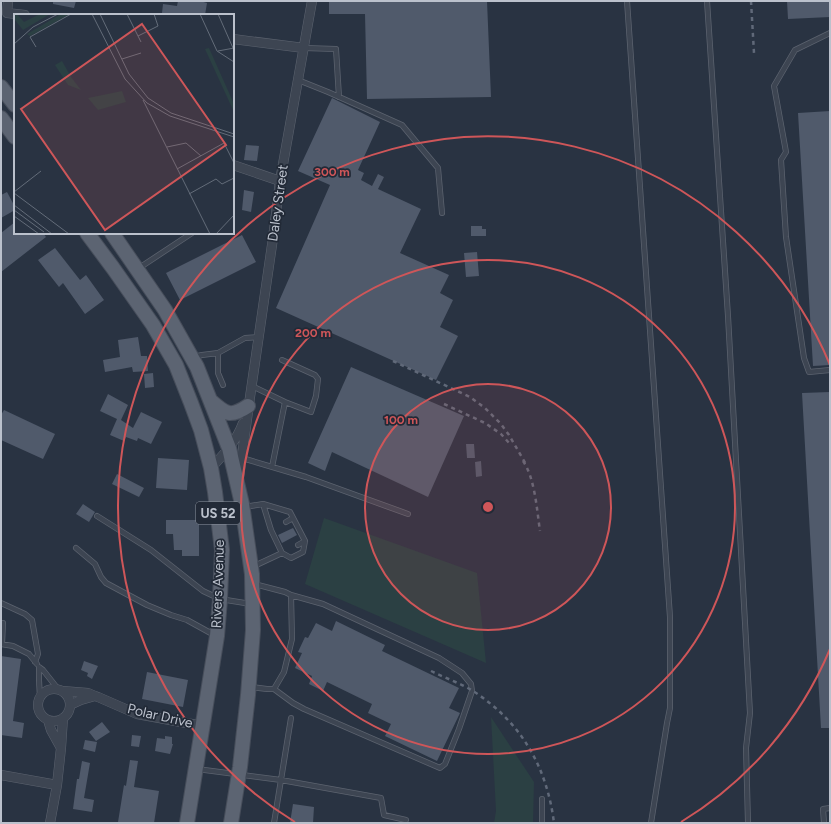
<svg xmlns="http://www.w3.org/2000/svg" width="831" height="824" font-family="Figtree,sans-serif">
<style>
.green{fill:#2b4043}
.building{fill:#505a6b}
.lines{fill:none;stroke-linecap:round;stroke-linejoin:round}
.service-casing{stroke:#5c636f;stroke-width:6}
.minor-casing{stroke:#5c636f;stroke-width:10}
.primary-casing{stroke:#474e5b;stroke-width:16}
.service{stroke:#3d4552;stroke-width:4.5}
.minor{stroke:#3d4552;stroke-width:9}
.primary{stroke:#5c6472;stroke-width:14}
.rail{stroke:#606979;stroke-width:2.5;stroke-dasharray:4 4;stroke-linecap:butt}
.ring{fill:none;stroke:#ce5659;stroke-width:2}
.labels{text-anchor:middle;dominant-baseline:central;stroke-width:3.5;stroke-linejoin:round;paint-order:stroke}
.shield{fill:#222a37;stroke:#8d949f;stroke-width:1}
.shield-label{font-size:13px;font-weight:bold;fill:#bbc1cc}
.street-label{font-size:14px;fill:#bbc1cc;stroke:#222a37}
.inset-road{fill:none;stroke:#636c79;stroke-width:1}
.view{fill:#ce5659;fill-opacity:0.15;stroke:#ce5659;stroke-width:2}
.inset-edge{fill:none;stroke:#bbc1cc;stroke-width:2}
.centre{fill:#ce5659;stroke:#222a37;stroke-width:2}
.ring-label{font-size:12px;text-anchor:middle;font-weight:bold;fill:#ce5659;stroke:#222a37;stroke-width:3.5;stroke-linejoin:round;paint-order:stroke}
</style>
<rect width="100%" height="100%" fill="#293342"/>
<!-- green -->
<path class="green" d="M324,518l153,55 9,90 -181,-79z
M491,717l43,65 -1,41h-39l2,-12z"/>
<!-- building -->
<path class="building" d="M53,1h23l-2,7 -21,-4z
M178,1h15l6,1 1,-1 7,2 -2,12h-34l-9,-2 1,-9 14,2z
M329,1h158l4,96 -124,2 -2,-85h-36z
M787,1h43v16l-42,2z
M332,98l48,24 -22,48 6,3 -3,7 11,6 6,-12 6,3 -6,12 43,20 -21,44 49,22 -9,18 13,7 -13,27 18,9 -22,44 -160,-72 54,-123 -32,-14z
M830,111v254l-17,1 -15,-253z
M246,145l13,1 -2,15 -13,-1z
M244,190l10,2 -3,20 -9,-2z
M7,192l8,15v3l-14,8v-23z
M15,222v11h28l3,4 -45,35v-39z
M471,226h11v3h4v7h-15z
M242,235l14,27 -76,38 -14,-27z
M55,248l25,32 6,-5 18,25 -19,14 -22,-31 -4,4 -21,-27z
M477,252l2,24 -13,1 -2,-24z
M138,337l3,19h6l1,15 -15,1 -1,-5 -27,5 -2,-12 17,-3 -2,-17z
M351,367l113,49 -36,81 -96,-45 -7,19 -17,-8z
M153,373l1,14 -9,1 -1,-14z
M830,392v336h-9l-19,-335z
M108,394l20,11 -7,15 12,8 8,-16 21,10 -11,22 -13,-6 -1,3 -11,-4 -2,4 -14,-6 7,-16 -17,-8z
M4,410l51,24 -12,25 -42,-19v-25z
M466,444h8l1,14h-8z
M158,458l31,2 -2,30 -31,-2z
M481,461l1,15 -6,1 -1,-15z
M117,474l27,14 -5,9 -27,-13z
M83,504l12,8 -6,10 -13,-8z
M166,520h33v36h-17v-6h-8l-1,-16h-7z
M293,528l4,7 -15,8 -4,-8z
M336,621l49,24 -3,6 77,37 -10,20 11,5 -23,48 -52,-25 6,-12 -23,-11 4,-9 -45,-22 -4,9 -14,-7 3,-8 -17,-8 7,-15 -4,-1 7,-15 3,1 8,-15 16,8z
M1,656l20,3 -8,62 11,2 -2,15 -21,-3z
M84,661l14,5 -6,13 -5,-3 1,-3 -7,-3z
M147,672l41,8 -5,27 -41,-8z
M102,722l8,10 -14,9 -7,-9z
M132,735l9,1 -2,11 -8,-1z
M165,736l7,1v7h1l-3,10 -15,-3 2,-13 8,1z
M85,740l12,2 -2,10 -12,-3z
M130,760l8,1 -4,26 25,4 -5,32 -36,-1 6,-37 2,1z
M82,761l8,2 -6,35 10,2 -2,12 -19,-3 4,-30h2z
M293,804l21,3 -1,16h-23z"/>
<g class="lines">
<defs>
<path id="service" d="M627,1l43,616v91l-3,15 -16,100
M707,1l21,315 22,397 -4,35 2,75
M830,33l-35,17 -21,36 12,66 -5,8 5,77 18,121 5,14 21,-2
M304,48l32,1 3,48
M298,80l30,12 74,33 36,43 4,45
M139,268l53,-35
M218,353v20l5,12
M193,357l9,-2 16,-2 27,-15 14,-1
M282,360l33,15 3,4 -2,17 -5,16 -26,-10
M252,386l33,16 -13,65
M242,458l64,19 102,37
M263,504l27,8 15,29 -7,4
M244,507l19,-3 8,26 11,23 -30,14
M97,516l54,34 52,41 17,8 31,5
M286,522l7,-4
M76,548l19,16 6,13 5,6 41,22 24,10 16,5 29,16
M282,553l9,5 12,-6 2,-11
M1,603l24,11 7,6 6,34 -3,8
M1,623h2l-1,21
M1,644l12,2 16,8 8,10
M251,687l16,2h7l10,-17 8,-33 -1,-44 -6,-3 -31,-8
M274,689l19,14 11,6 136,59 5,-4 14,-35 13,-38 -1,-7 -9,-11 -23,-15 -116,-54 -32,-9
M40,698l-1,-18v-13l4,3 15,19
M197,769l84,11 100,18 3,17 22,5
M542,799v24
M274,823l17,-105
M824,823l-1,-14 7,-1"/>
<path id="minor" d="M8,1l-1,12 18,2
M233,39l71,9
M233,165l47,16
M211,468c13,-14 25,-26 32,-45
M239,478l11,-81 23,-159 7,-57 32,-180
M38 705a16 16 0 1 1 32 0a16 16 0 1 1-32 0Z
M63,691l25,2 7,3 -14,4 -11,5
M95,696l3,1 39,17 66,12
M48,720l3,10 10,18 2,-30
M1,775l56,10
M50,823l7,-38 4,-37"/>
<path id="primary" d="M1,87l14,18
M1,118l14,19
M87,233l26,35 40,57 23,40 15,38 10,27 10,38 4,24 7,58 -2,49 -3,37 -30,187
M112,233l53,77 32,57 32,81 13,56 10,70 1,56 -5,65 -8,72 -9,56
M211,401c15,13 19,17 37,5"/>
</defs>
<!-- service casing -->
<use href="#service" class="service-casing"/>
<!-- minor casing -->
<use href="#minor" class="minor-casing"/>
<!-- primary casing -->
<use href="#primary" class="primary-casing"/>
<!-- service -->
<use href="#service" class="service"/>
<!-- minor -->
<use href="#minor" class="minor"/>
<!-- primary -->
<use href="#primary" class="primary"/>
<!-- rail -->
<path class="rail" d="M751,1l3,52
M393,361l77,36 15,11 16,16 8,11 18,31
M444,404l41,19 16,11 9,10
M523,461c12,17 14,50 17,70
M431,671c14,7 29,12 42,20 48,31 74,76 81,132"/>
</g>
<!-- distance rings -->
<circle cx="488" cy="507" r="123" fill="#ce5659" fill-opacity=".12"/>
<g class="ring">
<circle cx="488" cy="507" r="123"/>
<circle cx="488" cy="507" r="247"/>
<path d="M830 649A370 370 0 0 1 681 822M295 822A370 370 0 1 1 830 365"/>
</g>
<g class="labels">
<!-- shield labels -->
<rect class="shield" x="196" y="502" width="44" height="22" rx="3"/>
<g class="shield-label">
<text x="218" y="513">US 52</text>
</g>
<!-- street labels -->
<g class="street-label">
<text transform="translate(278 203) rotate(-82)">Daley Street</text>
<text transform="translate(218 584) rotate(-88)">Rivers Avenue</text>
<text transform="translate(160 716) rotate(13)">Polar Drive</text>
</g>
</g>
<!-- overview -->
<g transform="translate(14 14)">
<rect width="220" height="220" fill="#293342"/>
<path d="M0,0h3l7,8 16,-8h10l-27,16 -9,-11zM47,0h9l-40,22 -3,-2zM195,34l25,56v8l-29,-63zM48,47l9,16 10,13 -13,-5 -13,-20zM108,77l4,11 -28,8 -10,-12z" fill="#2b4043"/>
<path class="inset-road" d="M78,0l33,65 22,24 23,13 64,21M86,0l29,60 19,24 23,15 63,21M113,0l14,28M186,0l17,37 17,11M204,0l15,34M124,22l20,-10 -4,-12M0,30l19,-17 25,-13M22,33l-6,-10 41,-23M204,37l16,-3M108,45l19,-6M129,86l67,134M153,133l19,-4 15,13M163,155l47,-26 10,20M0,178l27,-21M0,179l55,41M175,180l27,-15 6,5 12,-6M0,191l38,29M0,196l30,22M0,202l25,18M202,220l18,-19"/>
<path class="view" d="M128,10l84,121 -121,85 -84,-121z"/>
<rect width="220" height="220" class="inset-edge"/>
</g>
<circle cx="488" cy="507" r="6" class="centre"/>
<g class="ring-label">
<text x="332" y="176">300 m</text>
<text x="313" y="337">200 m</text>
<text x="401" y="424">100 m</text>
</g>
<!-- border -->
<rect width="831" height="824" fill="none" stroke="#bbc1cc" stroke-width="4"/>
</svg>
